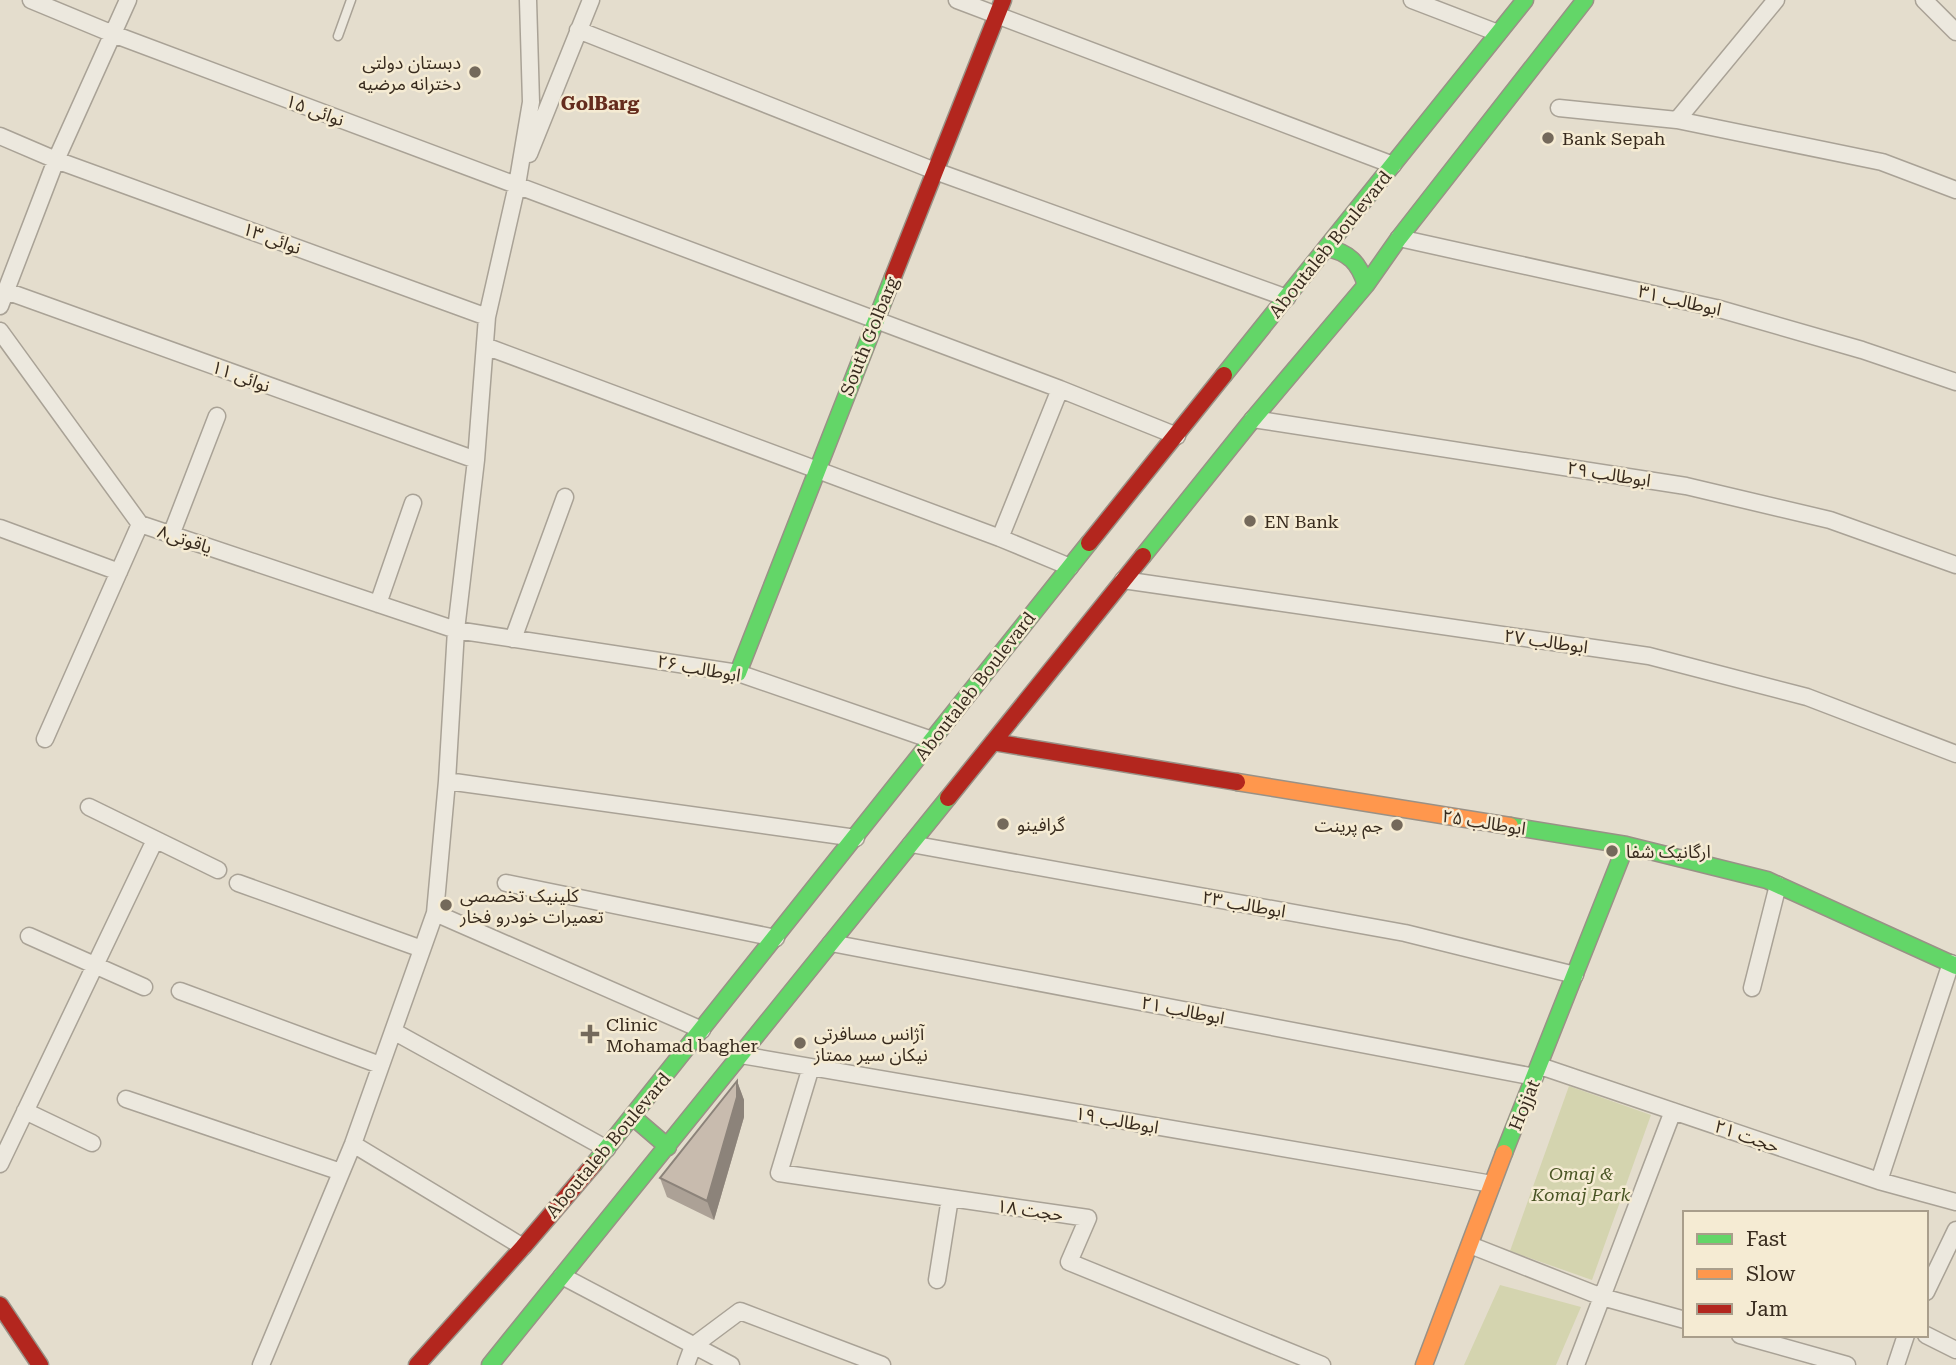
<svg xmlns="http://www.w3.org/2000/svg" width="1956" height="1365" font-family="'Roboto Serif','Noto Sans Arabic',serif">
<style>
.green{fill:#d4d4af}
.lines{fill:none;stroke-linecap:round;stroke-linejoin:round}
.lane-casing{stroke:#a9a296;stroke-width:11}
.street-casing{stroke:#a9a296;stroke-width:19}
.fast-casing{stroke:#999186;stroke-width:19}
.slow-casing{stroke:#999186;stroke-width:19}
.jam-casing{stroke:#999186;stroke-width:19}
.lane{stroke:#ece8de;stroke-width:8}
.street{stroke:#ece8de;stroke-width:16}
.fast{stroke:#63d668;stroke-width:16}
.slow{stroke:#ff974d;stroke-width:16}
.jam{stroke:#b3261e;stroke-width:16}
.wall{fill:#aca196}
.shaded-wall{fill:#8c837a}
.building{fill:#c8bbae;stroke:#8c837a;stroke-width:2}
.poi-dot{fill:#74695b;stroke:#f5ebd3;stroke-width:2.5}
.labels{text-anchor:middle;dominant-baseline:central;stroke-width:5;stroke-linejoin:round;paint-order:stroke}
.poi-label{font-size:18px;fill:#382b1e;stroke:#f5ebd3;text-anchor:start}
.street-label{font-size:18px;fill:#382b1e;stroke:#f5ebd3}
.park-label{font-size:18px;font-style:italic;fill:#495524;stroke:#f5ebd3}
.neighbourhood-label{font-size:19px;font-weight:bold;fill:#652c1d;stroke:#f5ebd3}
</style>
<rect width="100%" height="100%" fill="#e4ddcd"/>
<!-- green -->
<path class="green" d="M1569,1086l82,29 -59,165 -82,-29z
M1500,1285l81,22 -25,58h-92z"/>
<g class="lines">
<defs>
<path id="lane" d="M338,36l13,-36"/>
<path id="street" d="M31,0l82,34 947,355 117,47
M957,0l436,165
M1412,0l86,33
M1924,0l32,32
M578,30l357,141 352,127
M1559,108l118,12 205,42 74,28
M1677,120l99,-120
M0,136l56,24 431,157
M529,154l62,-154
M1399,238l317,70 146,42 94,32
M6,291l470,169
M0,306l56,-146 72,-160
M0,331l140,193 316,106 282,43 194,67
M485,346l515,192 70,29
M1253,419l433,67 144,34 126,45
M0,528l119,44
M171,535l46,-119
M1000,538l60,-149
M1123,580l526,76 158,41 149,57
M378,604l35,-101
M513,639l52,-142
M45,739l95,-215
M447,781l409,57
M89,807l129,63
M911,844l494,89 170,42
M238,883l184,66
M506,883l270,55
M435,913l267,117
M29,936l115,51
M831,943l704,134
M1752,988l26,-103
M180,991l200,74
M393,1031l214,118
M741,1055l751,129
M1540,1066l339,115 77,21
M811,1067l-32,106 309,45 -19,44 253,103
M126,1099l215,73
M25,1111l67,32
M353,1144l170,103
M0,1164l155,-324
M1879,1181l72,-218
M1470,1245l132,52 83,23
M562,1276l169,89
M937,1280l13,-82
M1926,1292l30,-62
M1740,1335l107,30
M1926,1335l30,15
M693,1346l47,-35 142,54
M261,1365l92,-221 82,-231 12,-132 9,-151 20,-170 11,-143 30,-132 14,-83 -3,-102
M686,1365l7,-19
M1576,1365l97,-254
M1896,1365l10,-30"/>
<path id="fast" d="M1326,248c23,4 33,15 40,37
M1224,375l301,-375
M1143,556l110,-137 113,-134 33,-47 186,-238
M738,673l155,-396
M1510,826l116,19 141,35 189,86
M633,1117l35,30
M1504,1153l122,-308
M594,1164l495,-621
M490,1365l458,-567"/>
<path id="slow" d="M1237,782l273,44
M1424,1365l80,-212"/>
<path id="jam" d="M893,277l110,-277
M1089,543l135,-168
M993,742l244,40
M948,798l195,-242
M0,1305l40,60
M417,1365l106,-118 71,-83"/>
</defs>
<!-- lane casing -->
<use href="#lane" class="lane-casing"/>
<!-- street casing -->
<use href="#street" class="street-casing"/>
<!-- fast casing -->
<use href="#fast" class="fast-casing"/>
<!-- slow casing -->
<use href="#slow" class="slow-casing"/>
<!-- jam casing -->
<use href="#jam" class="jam-casing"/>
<!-- lane -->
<use href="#lane" class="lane"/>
<!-- street -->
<use href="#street" class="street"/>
<!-- fast -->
<use href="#fast" class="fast"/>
<!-- slow -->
<use href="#slow" class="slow"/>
<!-- jam -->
<use href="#jam" class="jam"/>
</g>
<!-- wall -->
<path class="wall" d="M737,1081l7,19v17l-30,103 -47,-23 -7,-19z"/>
<!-- shaded-wall -->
<path class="shaded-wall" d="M737,1081l7,19v17l-30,103 -7,-19z"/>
<!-- building -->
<path class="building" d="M737,1081v16l-30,104 -47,-23z"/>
<!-- markers -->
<g class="poi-dot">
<circle cx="475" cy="72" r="7"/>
<circle cx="1548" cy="138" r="7"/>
<circle cx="1250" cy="521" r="7"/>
<circle cx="1003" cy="824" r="7"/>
<circle cx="1397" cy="825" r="7"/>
<circle cx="1612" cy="851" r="7"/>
<circle cx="446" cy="905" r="7"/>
<path d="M586.5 1023.5h7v7h7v7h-7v7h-7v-7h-7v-7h7z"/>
<circle cx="800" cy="1043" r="7"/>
</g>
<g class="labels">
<!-- poi labels -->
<g class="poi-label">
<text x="461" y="62" text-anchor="end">دبستان دولتی<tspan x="461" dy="21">دخترانه مرضیه</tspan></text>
<text x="1562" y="138">Bank Sepah</text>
<text x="1264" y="521">EN Bank</text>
<text x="1017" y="824">گرافینو</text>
<text x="1383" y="825" text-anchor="end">جم پرینت</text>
<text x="1626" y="851">ارگانیک شفا</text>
<text x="460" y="895">کلینیک تخصصی<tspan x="460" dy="21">تعمیرات خودرو فخار</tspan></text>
<text x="606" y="1024">Clinic<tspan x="606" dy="21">Mohamad bagher</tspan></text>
<text x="814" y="1033">آژانس مسافرتی<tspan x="814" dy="21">نیکان سیر ممتاز</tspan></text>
</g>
<!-- street labels -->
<g class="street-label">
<text transform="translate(315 110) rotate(20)">نوائی ۱۵</text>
<text transform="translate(272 238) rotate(20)">نوائی ۱۳</text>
<text transform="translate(1330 244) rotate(-51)">Aboutaleb Boulevard</text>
<text transform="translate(1680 300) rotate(13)">ابوطالب ۳۱</text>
<text transform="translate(869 336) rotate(-68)">South Golbarg</text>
<text transform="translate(241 376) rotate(20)">نوائی ۱۱</text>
<text transform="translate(1609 474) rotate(9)">ابوطالب ۲۹</text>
<text transform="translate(185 539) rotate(18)">یاقوتی۸</text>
<text transform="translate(1546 641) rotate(8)">ابوطالب ۲۷</text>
<text transform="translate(699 668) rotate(10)">ابوطالب ۲۶</text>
<text transform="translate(975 686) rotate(-52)">Aboutaleb Boulevard</text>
<text transform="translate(1484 822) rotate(9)">ابوطالب ۲۵</text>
<text transform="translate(1244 904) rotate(10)">ابوطالب ۲۳</text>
<text transform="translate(1183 1010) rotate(11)">ابوطالب ۲۱</text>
<text transform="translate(1524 1105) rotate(-68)">Hojjat</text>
<text transform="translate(1117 1120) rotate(10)">ابوطالب ۱۹</text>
<text transform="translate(1747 1136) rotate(19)">حجت ۲۱</text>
<text transform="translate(608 1145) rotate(-50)">Aboutaleb Boulevard</text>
<text transform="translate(1030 1210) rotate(8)">حجت ۱۸</text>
</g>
<!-- park labels -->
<g class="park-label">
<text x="1581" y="1173">Omaj &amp;<tspan x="1581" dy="21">Komaj Park</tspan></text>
</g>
<!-- neighbourhood labels -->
<g class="neighbourhood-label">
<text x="600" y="103">GolBarg</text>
</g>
</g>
<!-- legend -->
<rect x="1683" y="1211" width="245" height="126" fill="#f5ebd3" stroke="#a99e8b" stroke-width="2"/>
<rect x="1697" y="1234" width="35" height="10" fill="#63d668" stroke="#a99e8b" stroke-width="2"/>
<text x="1746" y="1246" font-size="21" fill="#382b1e">Fast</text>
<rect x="1697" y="1269" width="35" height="10" fill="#ff974d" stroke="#a99e8b" stroke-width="2"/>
<text x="1746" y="1281" font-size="21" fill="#382b1e">Slow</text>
<rect x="1697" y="1304" width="35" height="10" fill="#b3261e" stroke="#a99e8b" stroke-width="2"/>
<text x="1746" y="1316" font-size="21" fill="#382b1e">Jam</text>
</svg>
